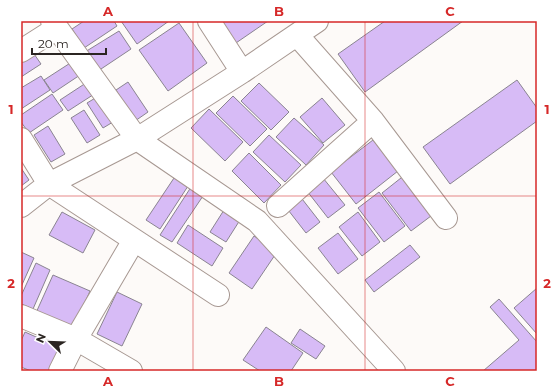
<svg xmlns="http://www.w3.org/2000/svg" width="558" height="392" font-family="Montserrat,sans-serif">
<style>
.building{fill:#d7bbf6;stroke:#8a8491}
.lines{fill:none;stroke-linecap:round;stroke-linejoin:round}
.street-casing{stroke:#a79892;stroke-width:24}
.street{stroke:#fff;stroke-width:22}
.grid{fill:none;stroke:#d62828;stroke-width:1;stroke-opacity:0.55}
.neatline{fill:none;stroke:#d62828;stroke-width:1.5}
.grid-label{font-size:13px;text-anchor:middle;font-weight:bold;fill:#d62828}
</style>
<rect width="100%" height="100%" fill="#fdfaf8"/>
<!-- building -->
<path class="building" d="M84,21h30l3,5 -33,22 -12,-19z
M121,21h48l-32,23z
M216,21h52l-35,24z
M385,21h78l-98,71 -27,-38z
M179,23l28,40 -39,28 -29,-41z
M119,31l12,18 -33,22 -13,-19z
M32,51l9,13 -20,13v-18z
M78,58l8,13 -33,22 -9,-13z
M41,76l9,14 -29,19v-21z
M92,79l7,12 -31,20 -8,-11z
M517,80l20,28v13l-87,63 -27,-37z
M128,82l20,30 -13,9 -19,-31z
M259,83l30,29 -18,18 -30,-29z
M52,94l11,16 -34,23 -8,-11v-7z
M102,94l16,25 -15,9 -16,-25z
M233,96l34,33 -17,17 -34,-33z
M322,98l23,27 -22,18 -23,-26z
M209,109l34,33 -18,19 -34,-33z
M84,110l16,25 -13,8 -16,-25z
M294,118l30,27 -18,20 -30,-28z
M48,126l17,28 -14,8 -17,-27z
M269,135l32,30 -16,17 -32,-30z
M373,140l25,31 -42,33 -25,-32z
M249,153l32,32 -17,18 -32,-32z
M21,168l8,12 -8,6z
M406,174l29,39 -24,18 -29,-38z
M176,175l14,8 -30,46 -14,-9z
M323,178l22,27 -17,13 -21,-27z
M193,184l12,9 -33,49 -12,-7z
M379,192l26,34 -21,16 -26,-34z
M299,195l21,27 -14,11 -21,-27z
M224,210l16,10 -14,22 -16,-10z
M62,212l33,18 -12,23 -34,-18z
M358,212l22,30 -18,14 -23,-29z
M188,225l35,23 -11,18 -35,-23z
M338,233l20,26 -20,15 -20,-26z
M254,236l23,16 -25,37 -23,-16z
M410,245l10,12 -46,35 -9,-12z
M21,252l13,6 -13,29z
M36,263l14,7 -17,39 -12,-5v-8z
M53,275l37,16 -18,41 -37,-17z
M537,288v46l-23,-26z
M117,292l25,12 -20,42 -25,-12z
M499,299l38,43v29h-54l36,-31 -29,-33z
M266,327l37,26 -12,18h-31l-17,-11z
M300,329l25,17 -9,13 -25,-16z
M25,332l38,17 -10,22h-22l-10,-4v-26z"/>
<g class="lines">
<defs>
<path id="street" d="M52,21l85,118 120,82 137,150
M209,21l33,51
M297,35l76,86 73,97
M21,51l36,-23
M21,139l28,45 169,111
M21,206l28,-22 88,-45 105,-67 75,-51
M278,206l95,-85
M21,316l55,23 55,32
M60,371l16,-32 58,-99"/>
</defs>
<!-- street casing -->
<use href="#street" class="street-casing"/>
<!-- street -->
<use href="#street" class="street"/>
</g>
<!-- grid -->
<path class="grid" d="M193,21v350M365,21v350M21,196h516"/>
<!-- border -->
<rect width="558" height="392" fill="none" stroke="#ffffff" stroke-width="44"/>
<!-- north arrow -->
<g transform="translate(50 342) rotate(293)" stroke="#ffffff" stroke-width="3" paint-order="stroke">
<path d="M0-3L7 15L0 10L-7 15Z" fill="#2b2522"/>
<text y="-6" font-size="11" font-weight="bold" text-anchor="middle" fill="#2b2522">N</text>
</g>
<!-- scale -->
<path d="M32 48v6h74v-6" fill="none" stroke="#2b2522" stroke-width="2"/>
<text x="38" y="48" font-size="12" fill="#2b2522" stroke="#ffffff" stroke-width="3" paint-order="stroke">20 m</text>
<rect x="22" y="22" width="514" height="348" class="neatline"/>
<g class="grid-label">
<text x="108" y="16">A</text>
<text x="279" y="16">B</text>
<text x="450" y="16">C</text>
<text x="11" y="114">1</text>
<text x="547" y="114">1</text>
<text x="11" y="288">2</text>
<text x="547" y="288">2</text>
<text x="108" y="386">A</text>
<text x="279" y="386">B</text>
<text x="450" y="386">C</text>
</g>
</svg>
